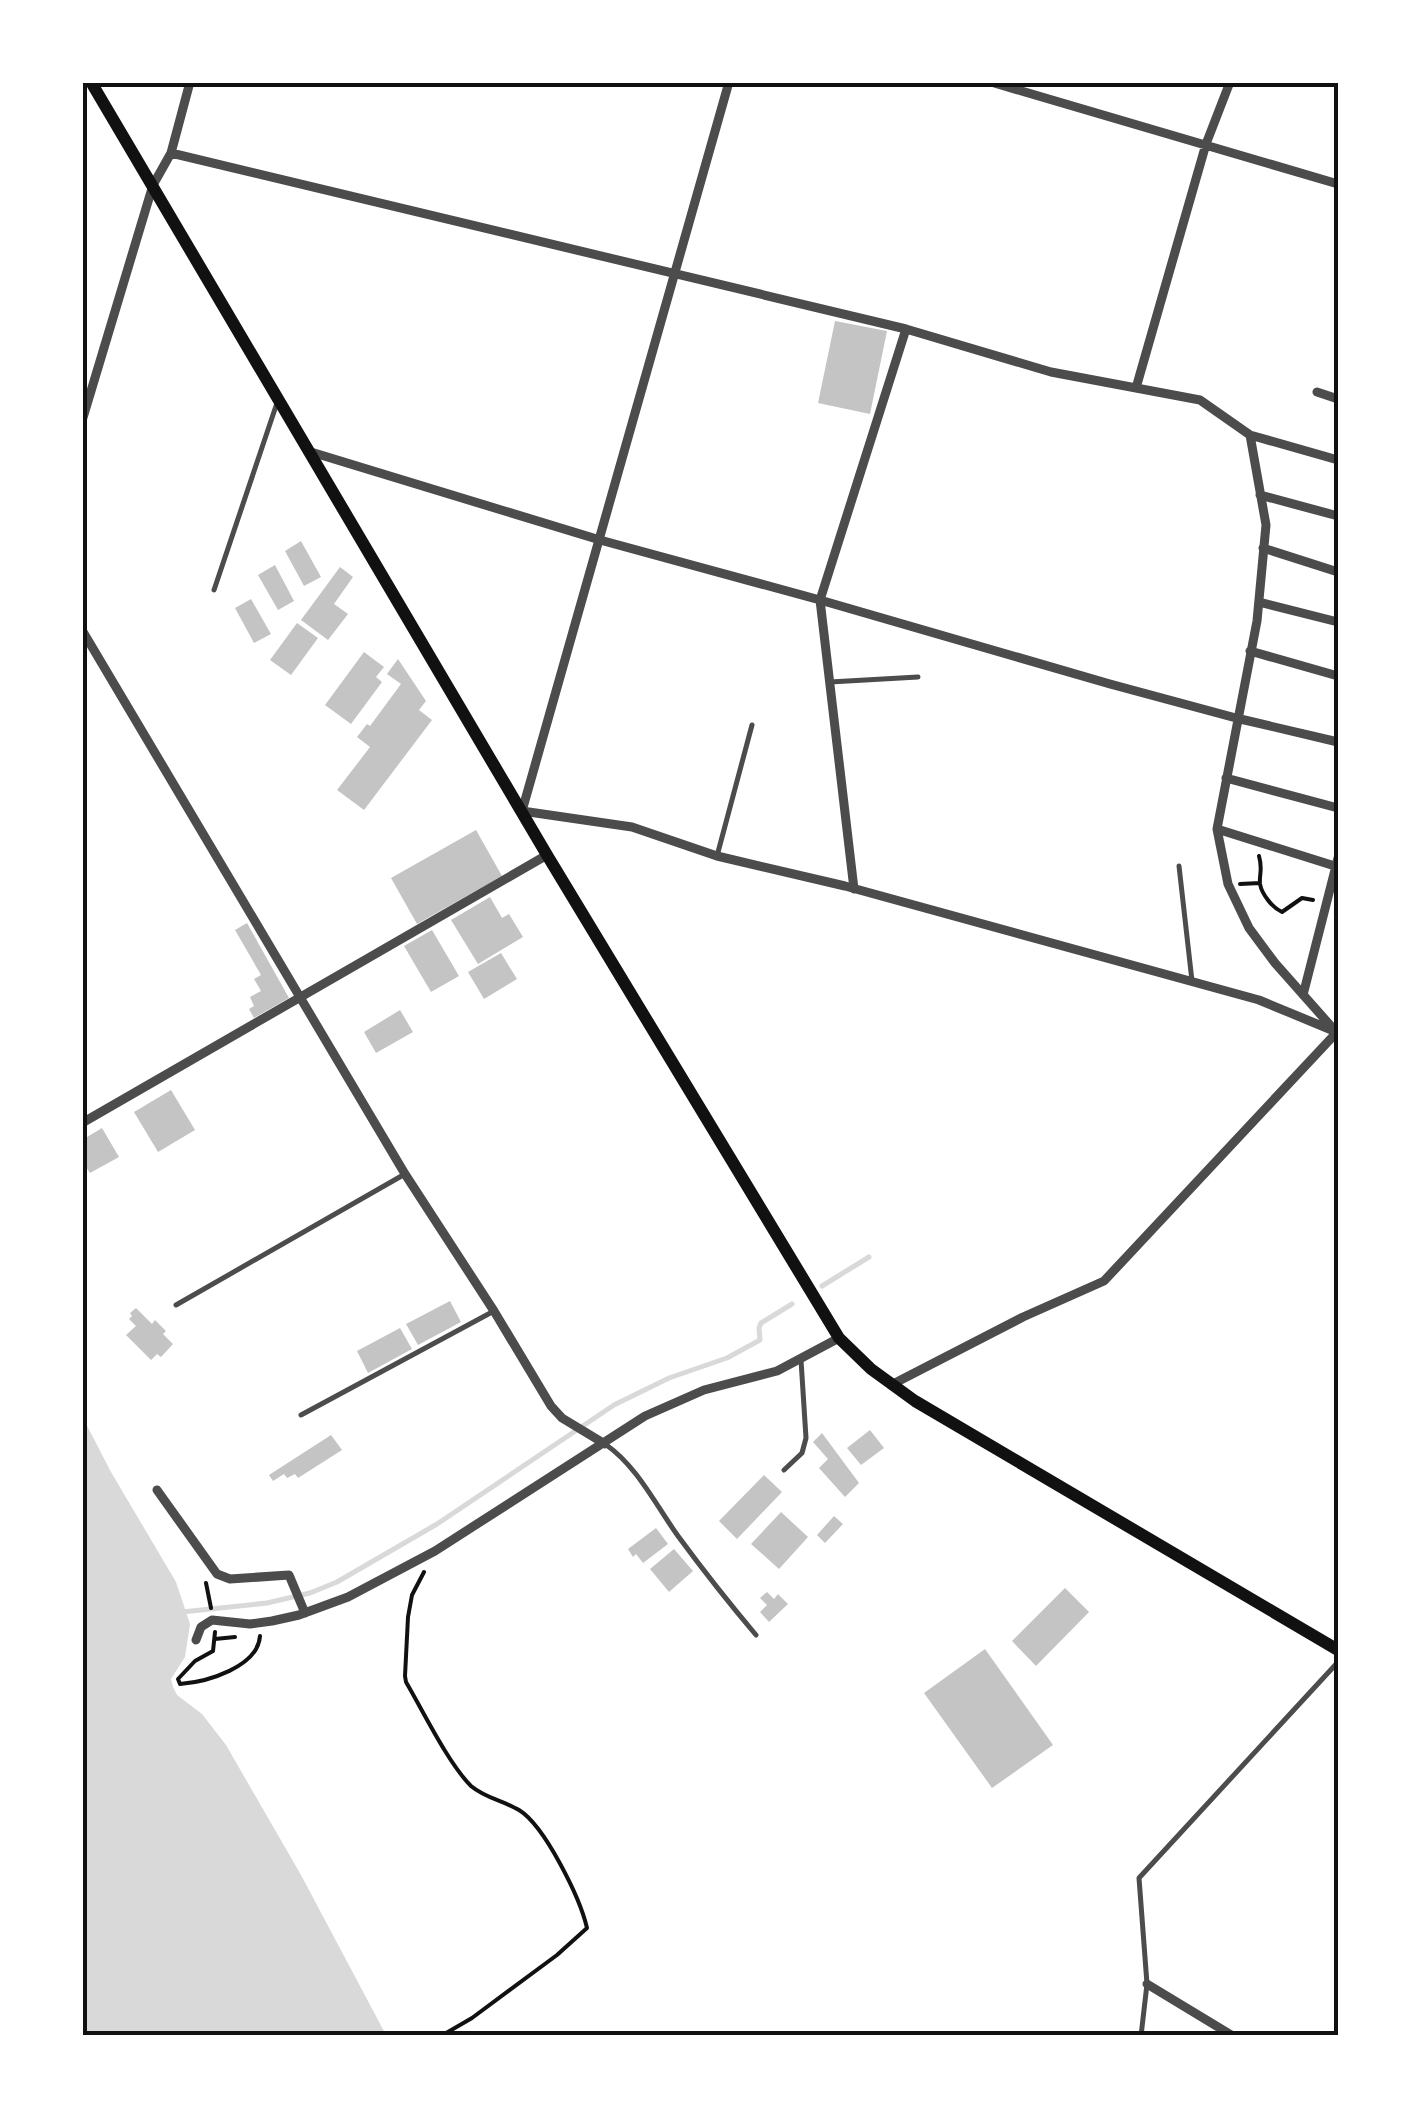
<svg xmlns="http://www.w3.org/2000/svg" width="1421" height="2118" font-family="'Crimson Pro',serif">
<style>
.water{fill:#d9d9d9}
.lines{fill:none;stroke-linecap:round;stroke-linejoin:round}
.stream{stroke:#d9d9d9;stroke-width:5}
.building{fill:#c4c4c4}
.path{stroke:#111;stroke-width:4}
.service{stroke:#4c4c4c;stroke-width:5}
.minor{stroke:#4c4c4c;stroke-width:9}
.tertiary{stroke:#4c4c4c;stroke-width:11}
.secondary{stroke:#111;stroke-width:12}
.neatline{fill:none;stroke:#111;stroke-width:4}
</style>
<rect width="100%" height="100%" fill="#fff"/>
<!-- water -->
<path class="water" d="M82,1416l29,56 65,110 14,42 -5,33 -14,22 2,8 4,8 25,19 24,31 75,130 85,160h-303z"/>
<g class="lines">
<!-- stream -->
<path class="stream" d="M822,1286l47,-29
M182,1612l85,-9 43,-10 27,-11 100,-58 177,-119 55,-27 58,-20 33,-18 -1,-12 2,-5 31,-19"/>
</g>
<!-- building -->
<path class="building" d="M835,321l52,10 -17,83 -52,-11z
M301,541l20,36 -17,9 -19,-35z
M275,565l19,36 -16,9 -20,-35z
M340,567l13,10 -19,27 14,10 -20,26 -27,-20z
M251,599l20,35 -17,9 -19,-35z
M297,623l21,15 -27,37 -21,-15z
M364,652l20,15 -8,10 6,5 -31,42 -26,-19z
M398,659l28,42 -7,9 13,10 -68,90 -27,-20 33,-43 -13,-10 10,-13 3,2 31,-42 -14,-10z
M476,830l26,46 -85,48 -26,-46z
M490,897l12,21 7,-4 14,23 -45,27 -27,-44z
M247,923l42,75 -35,20 -5,-9 5,-3 -4,-9 11,-6 -7,-12 7,-4 -26,-45z
M432,930l27,46 -28,16 -27,-46z
M501,953l16,26 -33,20 -16,-27z
M400,1010l13,22 -37,21 -12,-21z
M171,1090l24,40 -37,22 -24,-40z
M102,1128l17,29 -29,16 -8,-12v-21z
M450,1301l11,21 -43,23 -12,-21z
M136,1308l16,16 3,-4 11,11 -3,3 10,10 -12,13 -4,-3 -6,6 -25,-25 10,-9 -7,-7 3,-3 -2,-3z
M400,1328l12,21 -44,24 -11,-22z
M870,1430l14,18 -23,17 -14,-17z
M822,1433l37,50 -14,14 -26,-29 9,-9 -15,-17z
M331,1435l11,15 -44,28 -3,-4 -8,4 -3,-4 -11,7 -4,-6z
M764,1475l18,17 -45,47 -18,-18z
M781,1512l27,25 -29,32 -28,-25z
M834,1516l9,8 -18,19 -8,-8z
M656,1528l12,16 -25,19 -7,-9 -3,3 -5,-8z
M674,1549l19,22 -24,21 -19,-23z
M1065,1588l24,24 -53,54 -24,-25z
M767,1592l7,7 4,-5 10,10 -19,18 -9,-10 7,-7 -7,-7z
M985,1649l68,96 -61,43 -68,-95z"/>
<g class="lines">
<!-- path -->
<path class="path" d="M1259,856c4,14 0,18 1,28 2,11 13,24 22,28l20,-14 11,2
M1240,884l20,-1
M424,1572l-12,23 -4,22 -3,59 1,6c17,29 42,81 65,104 14,12 33,15 48,24 26,16 61,88 68,118l-30,27 -85,63 -31,18
M206,1583l5,25
M215,1632l-2,19 -18,10 -17,18 2,5c27,-2 78,-17 80,-48
M215,1639l20,-2"/>
<!-- service -->
<path class="service" d="M214,590l64,-190
M830,682l88,-5
M717,856l35,-131
M1179,866l13,115
M176,1305l229,-131
M301,1415l193,-104
M605,1444c32,22 50,60 73,92 25,34 51,67 78,99
M784,1470l18,-17 4,-15 -5,-78
M1141,2036l6,-52 -8,-106 199,-216"/>
<!-- minor -->
<path class="minor" d="M729,82l-207,729 110,16 85,29 128,30 414,114 75,31
M991,82l347,102
M171,153l735,176 145,43 149,28 50,35 16,90 -9,96 -40,208 11,55 21,44 26,35 62,70
M1136,388l70,-244 24,-62
M1317,392l21,7
M82,421l71,-236 18,-32 19,-71
M1250,435l88,25
M311,452l289,88 220,60 290,84 126,34 102,24
M1260,495l78,21
M1263,548l75,24
M1259,602l79,20
M82,630l323,544 89,137 57,95 11,12 43,26
M1250,651l88,25
M1226,778l112,30
M1217,829l121,38
M854,889l-34,-289 86,-271
M1303,995l35,-137
M82,1123l465,-268
M891,1385l132,-68 81,-36 234,-250
M157,1490l60,84 13,5 59,-4 16,38
M196,1640l5,-13 11,-7 38,4 22,-3 27,-6 49,-18 87,-46 210,-135 59,-26 73,-19 62,-33
M1147,1984l86,52"/>
<!-- tertiary -->
<path class="tertiary" d="M1337,1033l1,1"/>
<!-- secondary -->
<path class="secondary" d="M91,82l456,773 292,483 32,31 44,32 423,249"/>
</g>
<!-- border -->
<rect width="1421" height="2118" fill="none" stroke="#ffffff" stroke-width="170"/>
<rect x="85" y="85" width="1251" height="1948" class="neatline"/>
</svg>
